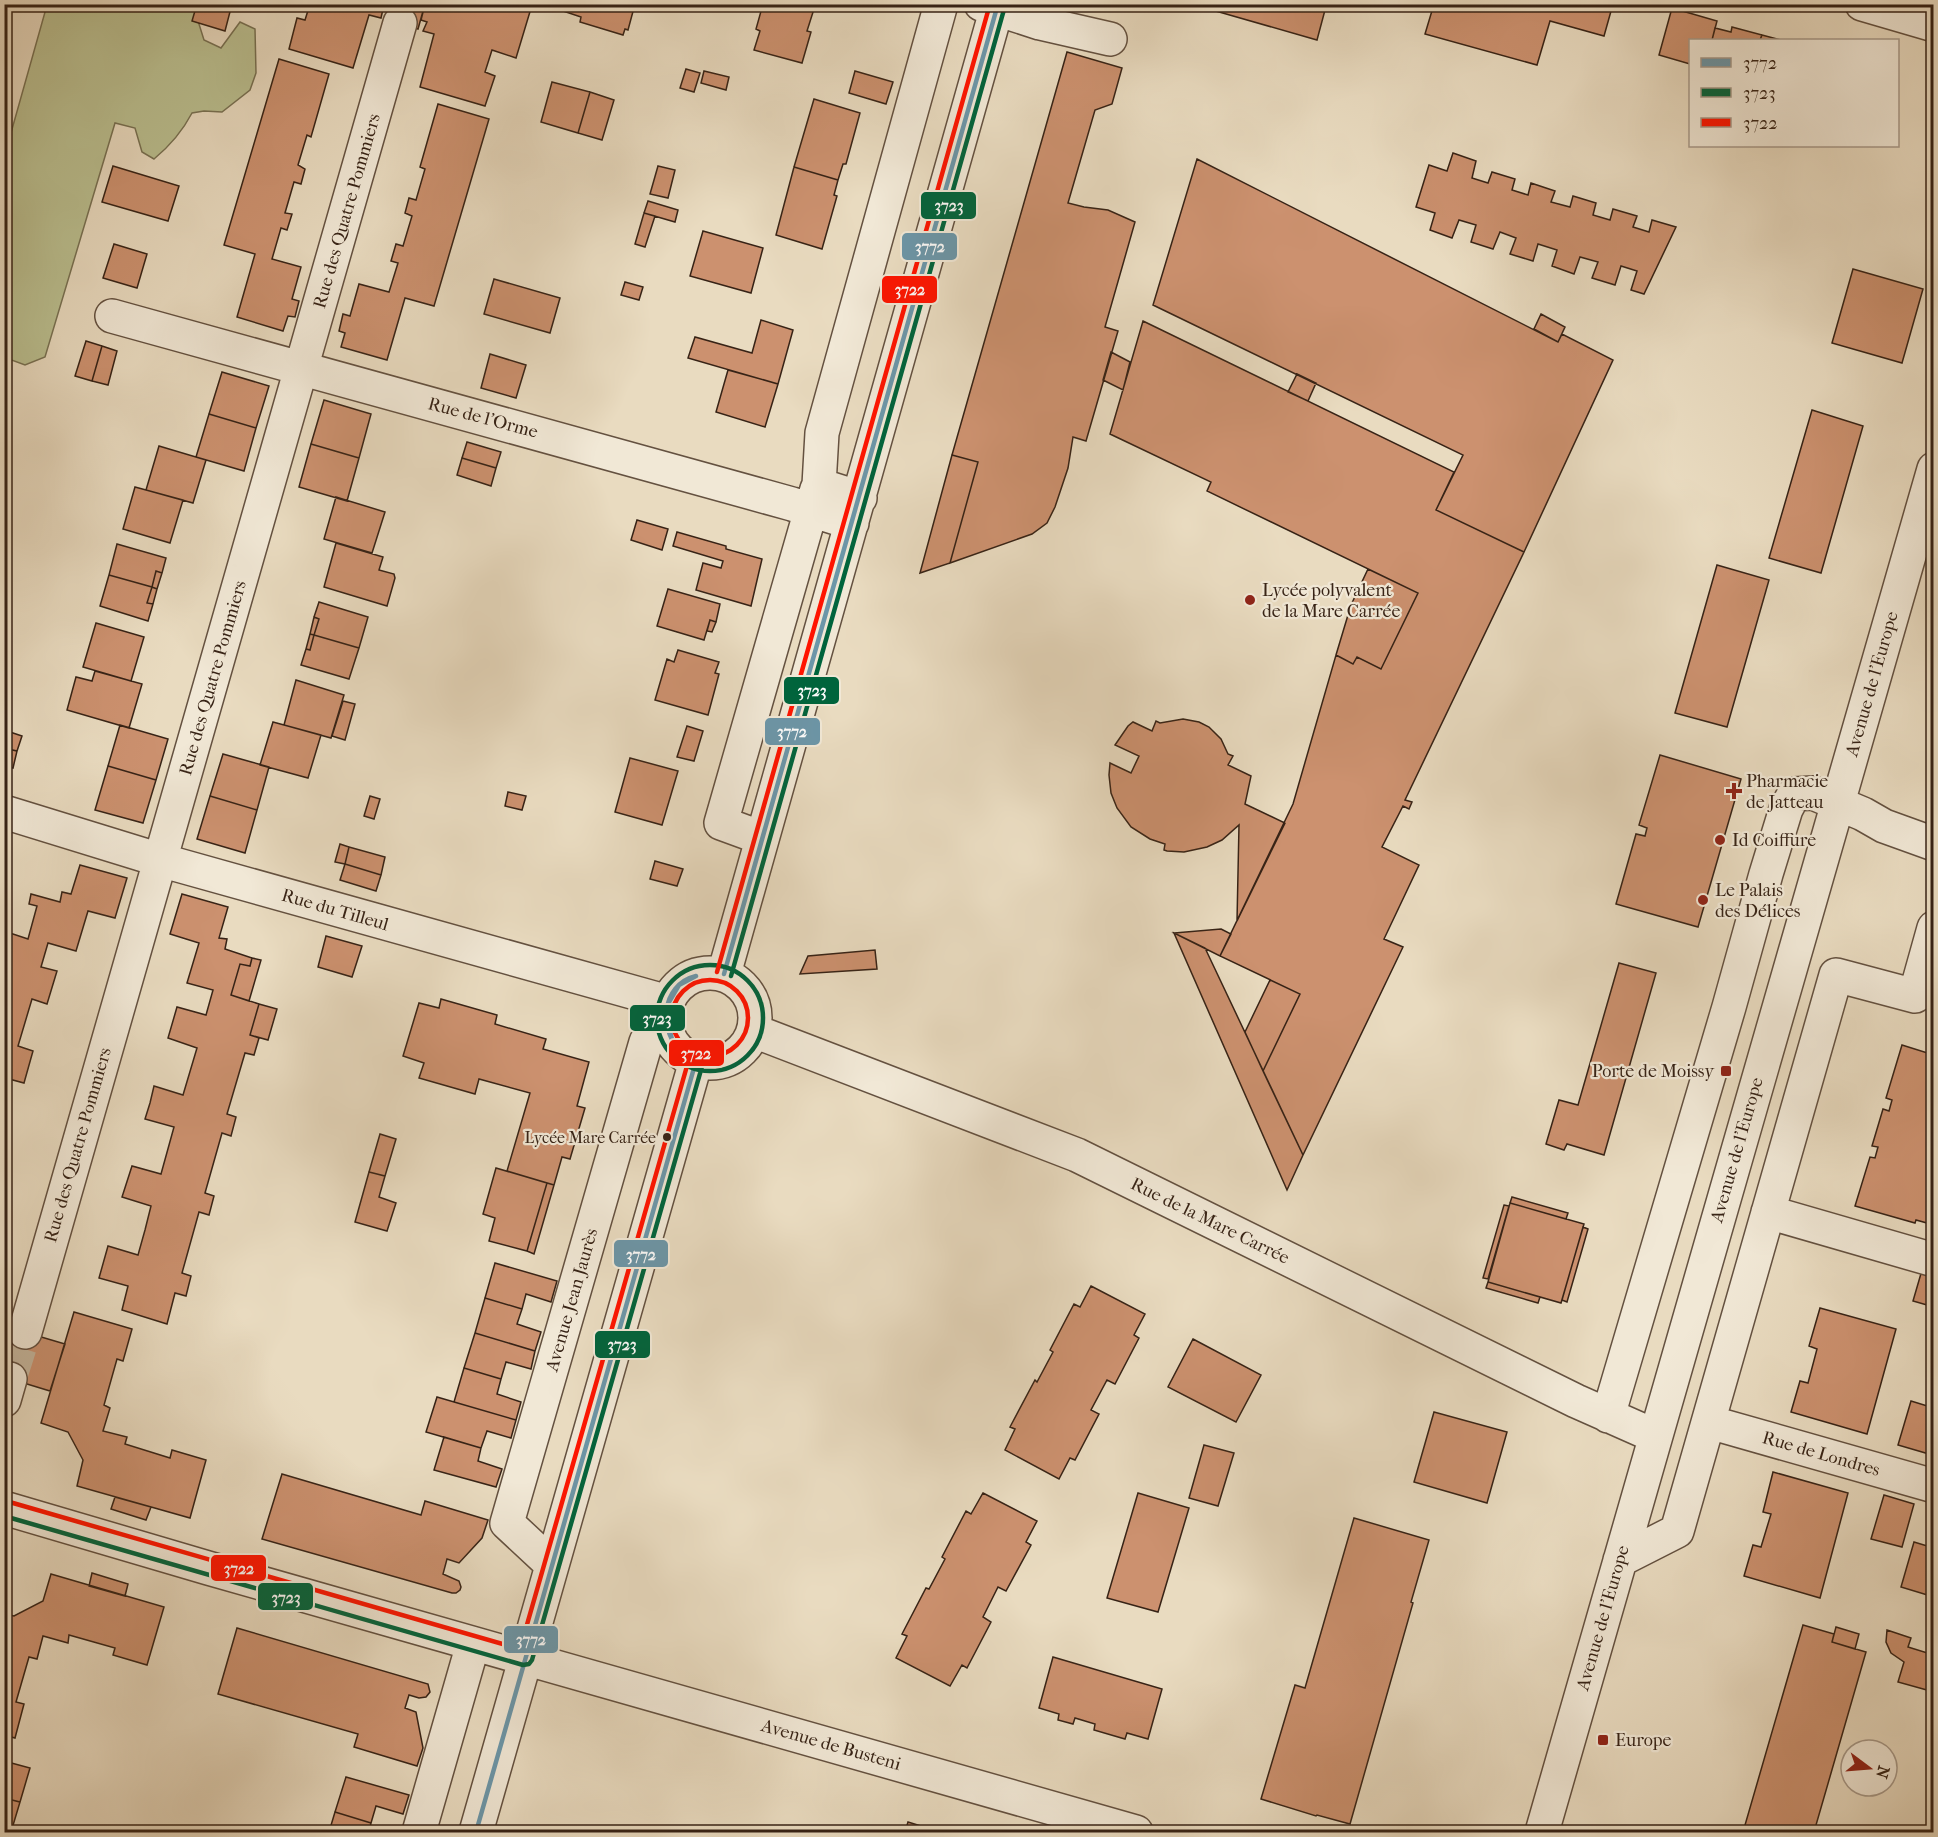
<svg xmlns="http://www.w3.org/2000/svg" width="1938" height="1837" font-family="'IM FELL French Canon',serif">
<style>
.green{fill:#babf90;stroke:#787153;stroke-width:1.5}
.building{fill:#cc916f;stroke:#372316;stroke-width:1.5}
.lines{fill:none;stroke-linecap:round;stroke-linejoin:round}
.minor-tunnel{stroke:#c5b69e;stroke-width:33;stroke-dasharray:33 16;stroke-linecap:butt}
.minor-casing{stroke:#645140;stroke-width:36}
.minor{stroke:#f1e8d6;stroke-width:33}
.bus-1-casing{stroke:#f1e8d6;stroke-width:9}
.bus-2-casing{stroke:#f1e8d6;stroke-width:9}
.bus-3-casing{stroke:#f1e8d6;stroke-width:9}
.bus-1{stroke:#6c96a8;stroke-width:4.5}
.bus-2{stroke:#00643c;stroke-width:4.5}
.bus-3{stroke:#ff1400;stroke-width:4.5}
.poi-dot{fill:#8f2418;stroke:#f1e8d6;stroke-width:2}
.bus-dot{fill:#372316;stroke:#f1e8d6;stroke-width:2}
.labels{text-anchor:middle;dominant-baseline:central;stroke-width:4.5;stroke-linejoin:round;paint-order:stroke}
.bus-label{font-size:16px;fill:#372316;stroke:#f1e8d6;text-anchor:end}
.street-label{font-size:18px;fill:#372316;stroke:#f1e8d6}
.poi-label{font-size:18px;fill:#372316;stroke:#f1e8d6;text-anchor:start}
.line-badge{stroke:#f1e8d6;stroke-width:2}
.badge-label{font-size:16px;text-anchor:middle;font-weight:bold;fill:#fff}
</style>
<rect width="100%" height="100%" fill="#e9dbc0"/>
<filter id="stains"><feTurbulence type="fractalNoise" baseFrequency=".00333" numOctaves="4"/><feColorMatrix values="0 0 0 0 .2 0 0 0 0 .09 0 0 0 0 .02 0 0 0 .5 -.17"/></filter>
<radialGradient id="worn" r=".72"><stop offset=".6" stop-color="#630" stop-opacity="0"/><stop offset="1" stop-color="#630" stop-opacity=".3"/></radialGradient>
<!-- green -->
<path class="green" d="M47,5h146l11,35 17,8 19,-26 15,7 1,44 -6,17 -28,22 -18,-1 -12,2c-10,19 -21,32 -38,46l-12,-7 -7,-24 -20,-5 -70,234 -20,8 -19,-7 -1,-3v-201z"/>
<!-- building -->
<path class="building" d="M197,4h35l-7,27 -33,-10z
M310,4h81l-2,7 -6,-2 -2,9 -12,-3 -16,53 -64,-19 8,-31 8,2z
M391,4h34l-7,25 -31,-10z
M425,4l107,1 -16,53 -24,-8 -7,22 10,4 -10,30 -65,-19 14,-53 -11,-3 4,-9 -6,-2z
M564,4h71l-7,26 -3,-1 -2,6 -43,-13 1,-5 -18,-6z
M763,4h36l15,5 -7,22 4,1 -9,31 -48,-13 6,-19 -4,-2z
M1213,4h92l20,6 -8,30 -105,-30z
M1434,4h98l20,6 2,-6h59l-9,32 -54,-15 -13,44 -112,-31z
M1672,8l45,13 -5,19h-22v24l-31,-9z
M1732,27l30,8 -2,5h-48l3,-12 16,4z
M1762,35l19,5h-21z
M1067,52l55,16 -10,36 -17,6 -27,93 16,4 24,3 27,12 -30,105 13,4 -32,110 -13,-4 -5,31 -13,39 -8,16 -15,11 -82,29 28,-101 -26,-7z
M279,59l50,15 -18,63 -4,-2 -9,30 7,4 -4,15 -7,-2 -9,31 7,1 -5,16 -6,-2 -9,31 29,8 -9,32 7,2 -4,16 -7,-1 -5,15 -46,-14 18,-63 -31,-9z
M686,69l14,4 -6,19 -14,-4z
M704,71l25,6 -3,13 -25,-7z
M855,71l38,11 -7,22 -37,-11z
M552,82l38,10 -12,41 -37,-11z
M590,92l24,8 -12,40 -24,-7z
M814,99l46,14 -14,51h-3l-5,16 -44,-13z
M438,104l51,15 -55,187 -29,-8 -18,62 -46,-13 4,-14 -6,-2 4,-17 7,2 9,-32 30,8 9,-29 -7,-2 5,-17 7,2 9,-30 -7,-3 4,-15 7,2 9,-31 -5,-2z
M1453,153l23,8 -4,17 16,5 4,-11 23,7 -3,11 16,5 3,-12 24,8 -4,11 19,5 3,-11 23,7 -3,12 17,5 3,-11 24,7 -4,11 16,5 3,-12 24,7 -32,67 -13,-4 6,-19 -16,-5 -6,19 -23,-7 6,-16 -18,-5 -6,17 -22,-8 5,-16 -19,-6 -5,17 -23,-7 6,-16 -16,-6 -7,17 -22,-7 5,-17 -17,-5 -7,18 -22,-8 5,-17 -19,-6 13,-42 18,6z
M1197,159l361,183 4,-8 51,26 -89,192 -88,-42 27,-55 -310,-150z
M113,166l66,20 -11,35 -66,-19z
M658,166l17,4 -7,28 -18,-4z
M794,167l44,13 -4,15 3,1 -15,53 -46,-14z
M648,201l30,9 -3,12 -31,-9z
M644,213l11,3 -10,31 -10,-3z
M703,231l60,17 -12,45 -61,-17z
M114,244l33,10 -10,34 -34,-10z
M1853,269l70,20 -21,74 -70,-20z
M494,279l66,19 -10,35 -66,-19z
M625,282l18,5 -4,13 -18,-5z
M1541,314l24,13 -7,15 -24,-13z
M761,320l32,10 -15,54 -90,-26 7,-21 57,16z
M1143,321l311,151 -18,38 88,42 -119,248 7,2 -3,7 -6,-3 -21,41 37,18 -35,74 19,8 -100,208 -40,-84 37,-77 -80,-38 73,-152 43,-149 17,9 4,-7 24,12 37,-76 -211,-102 4,-9 -101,-48z
M86,341l16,5 -10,35 -17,-5z
M102,346l15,5 -9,34 -16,-4z
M1111,352l19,10 -7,28 -20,-10z
M490,354l36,11 -10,33 -35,-10z
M728,370l50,14 -13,43 -49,-15z
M222,372l47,14 -13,42 -47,-14z
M1297,374l19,9 -8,18 -20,-9z
M324,400l47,14 -12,44 -48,-14z
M1812,410l51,16 -42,147 -52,-15z
M209,414l47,14 -12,43 -48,-14z
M467,442l34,10 -5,16 -34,-10z
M311,444l48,14 -12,43 -48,-14z
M159,446l47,14 -13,43 -47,-13z
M952,455l26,7 -28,101 -30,10z
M462,458l34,10 -5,18 -34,-11z
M4,483l5,1 -5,16z
M135,487l48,13 -13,43 -47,-14z
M336,497l49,15 -13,41 -48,-14z
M637,520l31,9 -6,21 -31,-10z
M677,532l49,14v3l36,10 -11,47 -55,-16 7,-27 18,5 2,-7 -50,-15z
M336,543l47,14 -4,13 15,4 1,4 -8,28 -63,-19z
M117,544l49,14 -4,15 -6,-2 -4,16 -43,-12z
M1717,565l52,15 -42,147 -52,-14z
M1368,569l50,24 -37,76 -24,-12 -4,7 -17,-9 15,-50z
M156,571l6,2 -5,16 -5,-2z
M109,575l43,12 -5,16 6,1 -5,17 -48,-15z
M152,587l5,2 -4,15 -6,-1z
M668,589l52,15 -4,18 -6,-2 -6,20 -47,-14z
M319,602l49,15 -9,31 -45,-13 5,-16 -5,-2z
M314,617l5,2 -5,16 -4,-1z
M710,620l6,2 -4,10 -5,-1z
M96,623l48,14 -13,44 -48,-14z
M310,634l4,1 -4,15 -4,-1z
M314,635l45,13 -10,31 -48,-14 5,-16 4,1z
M678,650l41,12 -4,11 4,1 -11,41 -53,-15 12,-41 7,3z
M95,671l47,13 -13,44 -62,-18 9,-33 16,4z
M296,680l48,15 -13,43 -47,-13z
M343,701l12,3 -10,36 -13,-4z
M1183,719l16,3 10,5 12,12 7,15 5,2 -5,9 23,11 -6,28 40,19 -48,98 2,-96 -17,15 -15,7 -23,5 -17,-1 -3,-1 1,-6 -15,-5 -19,-12 -14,-19 -6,-15 -2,-18 1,-12 21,10 8,-17 -24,-11 13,-19 5,-4 19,9 4,-10 4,2z
M273,722l48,13 -13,43 -48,-13z
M120,725l48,14 -12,41 -48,-14z
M687,726l16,5 -9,30 -17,-4z
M4,730l18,6 -5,15 -13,-3z
M4,748l13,3 -4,17 -9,-2z
M223,754l46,13 -12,43 -47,-14z
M1660,755l81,24 -43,148 -82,-23 20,-70 9,2 2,-8 -8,-3z
M630,758l48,13 -16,54 -47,-13z
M108,766l48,14 -13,43 -48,-13z
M508,792l18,4 -4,14 -17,-4z
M210,796l47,14 -12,43 -48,-14z
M370,796l10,3 -6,20 -10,-3z
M340,844l9,3 -4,17 -10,-2z
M349,847l36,10 -4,18 -36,-11z
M655,861l28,8 -6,17 -27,-7z
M345,864l36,11 -5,16 -36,-11z
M80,865l47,13 -12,40 -27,-7 -12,40 -28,-8 -7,24 16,4 -10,33 -15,-5 -14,47 15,5 -9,32 -15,-4 -5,15v-163l24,8 9,-33 -8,-2 2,-10 29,8 2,-10 9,2z
M182,894l46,13 -9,31 8,1 -2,10 27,9 -2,8 -10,-2 -9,31 28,9 -9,31 9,3 -5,17 -9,-2 -18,61 9,3 -5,19 -9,-3 -17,60 9,3 -5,19 -10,-3 -17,61 9,3 -5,20 -11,-3 -8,31 -45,-14 6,-24 -29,-8 9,-32 30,9 7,-25 6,-24 -29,-9 10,-31 29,8 13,-47 -29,-8 5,-16 4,-17 29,9 14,-47 -29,-10 9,-31 29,8 7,-25 -26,-7 12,-40 -29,-9z
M1221,929l10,5 -11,22 -46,-23z
M1174,933l31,15 98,207 -16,35z
M326,936l36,10 -10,31 -34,-10z
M875,950l2,19 -77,5 8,-18z
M252,958l9,2 -12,41 -18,-6 9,-31 10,2z
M1619,963l37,10 -52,182 -37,-11 -3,6 -18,-6 13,-44 19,5z
M1270,980l30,14 -37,77 -18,-39z
M441,999l56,16 -2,9 51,15 -3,10 46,13 -12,44 8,2 -15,51 -8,-2 -8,28 -47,-14 23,-78 -51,-14 -4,15 -56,-16 5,-15 -21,-7 16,-53 20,5z
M259,1004l18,5 -9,31 -18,-5z
M1902,1045l32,10v170l-18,-5 -1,3 -60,-17 15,-49 5,1 3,-11 -6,-1 11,-37 6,2 3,-11 -6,-2z
M4,1129l6,2 -6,19z
M380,1134l16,5 -11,37 -16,-4z
M496,1168l51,15 -20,68 -38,-10 6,-23 -12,-4z
M369,1172l16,4 -6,21 17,6 -9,28 -32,-9z
M547,1183l7,2 -20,69 -7,-3z
M1512,1197l56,16 -2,6 -56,-16z
M1510,1203l74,21 -23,79 -73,-21z
M1504,1205l5,1 -21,73 -5,-1z
M1583,1227l5,2 -21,73 -5,-2z
M495,1263l62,18 -6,21 -25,-8 -4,15 -37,-11z
M1922,1270l12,3v34l-21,-6z
M1488,1282l52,15 -2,6 -52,-15z
M1091,1286l54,28 -11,21 5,3 -24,46 -8,-4 -16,30 8,4 -24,46 -5,-2 -11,21 -54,-29 10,-21 -5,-2 25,-47 2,2 16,-30 -3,-2 24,-46 6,3z
M485,1298l37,11 -5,15 24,8 -6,19 -60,-18z
M1820,1308l76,21 -29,105 -76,-22 9,-31 8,2 9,-34 -8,-3z
M74,1312l58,17 -9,32 -6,-2 -13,46 6,3 -7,23 24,6 -2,7 45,14 2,-8 34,10 -16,58 -113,-32 6,-26 -15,-28 -27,-9z
M4,1326l61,18 -15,47 -46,-14z
M475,1333l60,18 -4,18 -25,-7 -5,17 -37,-11z
M1193,1339l68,36 -25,47 -68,-35z
M464,1368l37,11 -4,15 24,8 -5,18 -62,-18z
M437,1397l79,23 -5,18 -24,-7 -6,17 -55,-16z
M1911,1401l23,7v29l-5,17 -31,-9z
M1434,1412l73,20 -20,71 -73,-21z
M444,1437l37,11 -3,13 24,8 -6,18 -62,-17z
M1204,1445l30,8 -16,53 -29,-8z
M1773,1472l75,21 -28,105 -76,-22 9,-31 8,2 10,-33 -8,-2z
M282,1474l139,41 4,-14 63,19 -6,18 -23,25 -12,-4 -4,15 16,7 2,6 -1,3 -4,3h-4l-190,-54z
M983,1493l54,28 -11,21 5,3 -25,46 -8,-4 -15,30 8,5 -24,46 -5,-3 -12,21 -54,-28 11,-22 -5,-2 24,-46 3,1 16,-30 -3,-2 24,-46 5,3z
M1138,1493l51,15 -31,104 -51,-14z
M1884,1495l30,9 -12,43 -31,-8z
M115,1497l36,10 -5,13 -35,-11z
M1354,1518l75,22 -18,62 2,1 -63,221 -33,-9 -1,1 -55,-17 34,-114 10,3z
M1914,1542l20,6v49l-33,-10z
M92,1573l36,11 -3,12 -36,-10z
M51,1574l113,33 -17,58 -34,-10 2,-7 -46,-13 -1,8 -25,-7 -6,23 -8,-2 -13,45 8,2 -9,34 -11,-3v-121l10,2 29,-15z
M1803,1625l31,9 -2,8 34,10 -52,180h-71z
M1836,1627l23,7 -4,15 -23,-7z
M237,1628l191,56 2,8 -4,5 -7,1 -10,-3 -4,13 11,4 7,36 -6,18 -63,-19 4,-13 -140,-40z
M1887,1630l24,8 -3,9 26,8v37l-36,-10 6,-20 -13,-9 -5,-11z
M1053,1657l109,32 -14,50 -21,-6 -2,6 -31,-9 1,-6 -20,-6 -2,6 -15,-4 1,-6 -20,-6z
M4,1761l26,7 -10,34 -16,-4z
M346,1777l63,18 -6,19 -27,-8 -5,17 -36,-11z
M4,1798l16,4 -9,30h-7z
M335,1812l36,11 -2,9h-40z
M908,1822l16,5 -2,5h-17z"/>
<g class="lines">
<!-- minor-tunnel -->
<path class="minor-tunnel" d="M10,1379l15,-47"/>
<defs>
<path id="minor" d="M981,4l59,19 70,16
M1862,4l72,21
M112,316l680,188 60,19
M860,498l-41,-13 3,-52 119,-429
M4,812l156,48 508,142
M762,838l-41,-15 96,-334
M665 1018a45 45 0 1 1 90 0a45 45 0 1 1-90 0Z
M724,974l274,-970
M754,1031l323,124 499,246 79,35
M1768,1212l166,48
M25,1332l375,-1309
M4,1400l6,-21
M1608,1416l121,-409 37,-133 20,-65 8,-15 19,-1 50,21 21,12 50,18
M1709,1422l225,64
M4,1508l204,60 928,264
M1620,1560l57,-29 159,-556 79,21 19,-68
M551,1564l-44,-41 139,-481 21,-10
M419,1832l54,-188
M476,1832l220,-771
M1542,1832l392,-1363"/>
</defs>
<!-- minor casing -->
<use href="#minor" class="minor-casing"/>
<!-- minor -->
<use href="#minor" class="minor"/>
<defs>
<path id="bus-1" d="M724,974l274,-970
M683,1054c-25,-22 -23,-69 13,-78
M683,1054l-11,-15 -5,-18 2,-19 10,-17 17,-9
M476,1832l220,-771"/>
<path id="bus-2" d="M657 1018a53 53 0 1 1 106 0a53 53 0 1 1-106 0Z
M731,976l274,-970
M4,1516l519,149 6,-1 3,-4 171,-597"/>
<path id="bus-3" d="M717,972l273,-968
M672 1018a38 38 0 1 1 76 0a38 38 0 1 1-76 0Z
M6,1501l514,148 169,-590"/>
</defs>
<!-- bus-1 casing -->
<use href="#bus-1" class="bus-1-casing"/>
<!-- bus-2 casing -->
<use href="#bus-2" class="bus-2-casing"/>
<!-- bus-3 casing -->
<use href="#bus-3" class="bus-3-casing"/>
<!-- bus-1 -->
<use href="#bus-1" class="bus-1"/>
<!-- bus-2 -->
<use href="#bus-2" class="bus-2"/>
<!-- bus-3 -->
<use href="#bus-3" class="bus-3"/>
</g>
<!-- markers -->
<g class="poi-dot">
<circle cx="1250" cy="600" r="6"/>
<path d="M1731 782h6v6h6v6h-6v6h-6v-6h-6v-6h6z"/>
<circle cx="1720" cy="840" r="6"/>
<circle cx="1703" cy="900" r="6"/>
<rect x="1720" y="1065" width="12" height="12" rx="3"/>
<rect x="1597" y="1734" width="12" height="12" rx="3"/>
</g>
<circle class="bus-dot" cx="667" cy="1137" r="5"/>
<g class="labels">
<!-- bus labels -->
<g class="bus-label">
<text x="656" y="1137">Lycée Mare Carrée</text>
</g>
<!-- street labels -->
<g class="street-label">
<text transform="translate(347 211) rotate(-74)">Rue des Quatre Pommiers</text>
<text transform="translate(483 418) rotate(15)">Rue de l'Orme</text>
<text transform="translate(213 678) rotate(-74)">Rue des Quatre Pommiers</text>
<text transform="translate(1872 684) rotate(-74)">Avenue de l'Europe</text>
<text transform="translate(335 910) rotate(16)">Rue du Tilleul</text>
<text transform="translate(78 1145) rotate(-74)">Rue des Quatre Pommiers</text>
<text transform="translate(1737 1150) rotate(-74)">Avenue de l'Europe</text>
<text transform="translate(1210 1221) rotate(26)">Rue de la Mare Carrée</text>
<text transform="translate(572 1300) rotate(-74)">Avenue Jean Jaurès</text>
<text transform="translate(1821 1454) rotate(16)">Rue de Londres</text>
<text transform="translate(1603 1618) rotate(-74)">Avenue de l'Europe</text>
<text transform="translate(831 1745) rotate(16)">Avenue de Busteni</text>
</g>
<!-- poi labels -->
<g class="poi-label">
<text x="1262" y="590">Lycée polyvalent<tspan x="1262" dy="21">de la Mare Carrée</tspan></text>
<text x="1746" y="781">Pharmacie<tspan x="1746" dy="21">de Jatteau</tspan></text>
<text x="1732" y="840">Id Coiffure</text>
<text x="1715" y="890">Le Palais<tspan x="1715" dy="21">des Délices</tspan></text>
<text x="1714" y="1071" text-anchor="end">Porte de Moissy</text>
<text x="1615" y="1740">Europe</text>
</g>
</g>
<g class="line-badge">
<rect x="920" y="191" width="57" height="29" rx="6" fill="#00643c"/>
<rect x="901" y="232" width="57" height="29" rx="6" fill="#6c96a8"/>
<rect x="881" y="275" width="57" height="29" rx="6" fill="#ff1400"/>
<rect x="783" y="676" width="57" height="29" rx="6" fill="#00643c"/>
<rect x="764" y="717" width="57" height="29" rx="6" fill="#6c96a8"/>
<rect x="629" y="1004" width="57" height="28" rx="6" fill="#00643c"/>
<rect x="668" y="1039" width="57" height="28" rx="6" fill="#ff1400"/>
<rect x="613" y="1239" width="56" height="29" rx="6" fill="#6c96a8"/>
<rect x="594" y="1330" width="57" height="29" rx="6" fill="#00643c"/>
<rect x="210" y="1554" width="57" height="28" rx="6" fill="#ff1400"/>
<rect x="257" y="1582" width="57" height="29" rx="6" fill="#00643c"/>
<rect x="503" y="1625" width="56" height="29" rx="6" fill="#6c96a8"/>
</g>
<g class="badge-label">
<text x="949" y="211">3723</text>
<text x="930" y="252">3772</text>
<text x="910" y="295">3722</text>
<text x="812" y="696">3723</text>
<text x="792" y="737">3772</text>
<text x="657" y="1024">3723</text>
<text x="696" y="1059">3722</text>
<text x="641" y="1260">3772</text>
<text x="622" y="1350">3723</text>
<text x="239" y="1574">3722</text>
<text x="286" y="1603">3723</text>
<text x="531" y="1645">3772</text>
</g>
<!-- margin -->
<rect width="1938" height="1837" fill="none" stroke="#e9dbc0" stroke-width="24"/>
<rect x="6" y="6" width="1926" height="1825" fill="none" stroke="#372316" stroke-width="3"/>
<rect x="12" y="12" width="1914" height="1813" fill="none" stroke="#372316" stroke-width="1.5"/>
<!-- legend -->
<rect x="1689" y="39" width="210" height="108" fill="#f1e8d6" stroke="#a79989" stroke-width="1.5"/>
<rect x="1701" y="58" width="30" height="9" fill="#6c96a8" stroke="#a79989" stroke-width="1.5"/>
<text x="1743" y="69" font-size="18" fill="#372316">3772</text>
<rect x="1701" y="88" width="30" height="9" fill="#00643c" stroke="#a79989" stroke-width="1.5"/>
<text x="1743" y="99" font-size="18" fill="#372316">3723</text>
<rect x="1701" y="118" width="30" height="9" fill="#ff1400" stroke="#a79989" stroke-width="1.5"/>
<text x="1743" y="129" font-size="18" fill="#372316">3722</text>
<!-- north arrow -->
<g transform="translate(1869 1768) rotate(106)"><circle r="28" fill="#f1e8d6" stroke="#a79989" stroke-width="1.5"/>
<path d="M0-4.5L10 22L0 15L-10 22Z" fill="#8f2418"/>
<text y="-9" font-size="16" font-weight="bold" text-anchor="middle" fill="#372316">N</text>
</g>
<rect width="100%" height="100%" filter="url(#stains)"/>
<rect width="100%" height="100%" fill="url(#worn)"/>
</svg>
